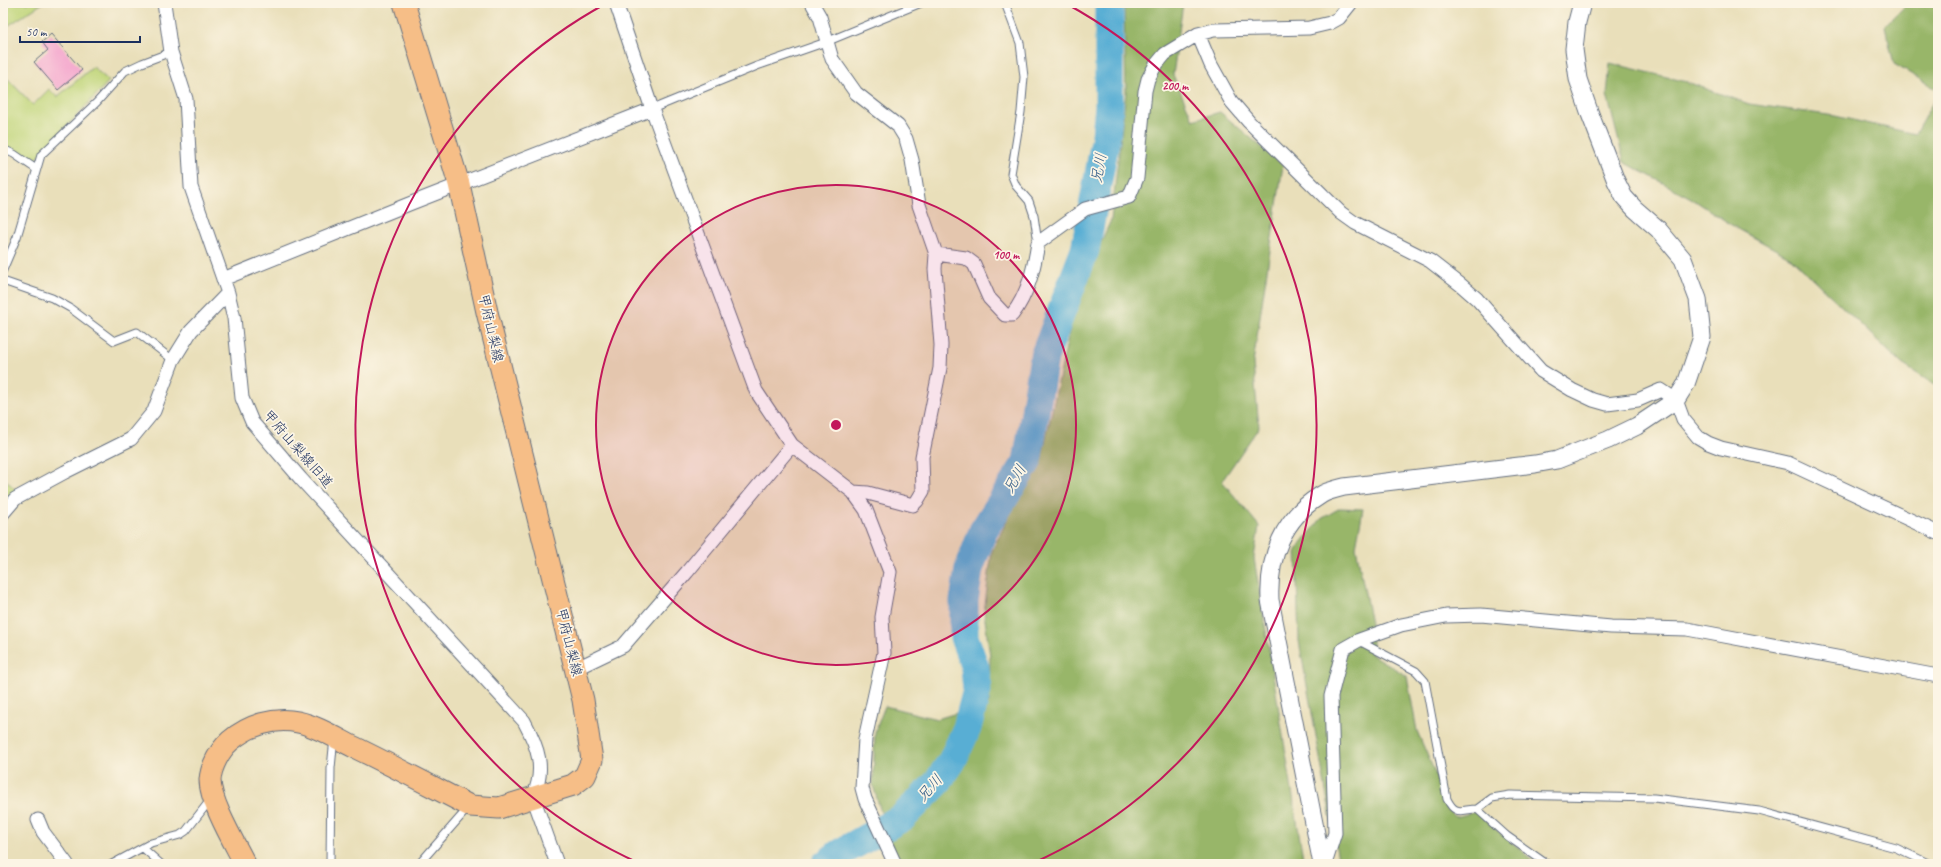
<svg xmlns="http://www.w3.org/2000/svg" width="1941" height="867" font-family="Caveat,'Klee One',sans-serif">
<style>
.green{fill:#c0d579;stroke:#6e826c}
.forest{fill:#98b669;stroke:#5a7264}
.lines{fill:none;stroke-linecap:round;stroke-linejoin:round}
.river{stroke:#58aed4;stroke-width:29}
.building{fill:#f4a7ce}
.service-casing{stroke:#636d7e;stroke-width:9}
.minor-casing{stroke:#636d7e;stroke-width:15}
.tertiary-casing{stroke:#636d7e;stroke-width:19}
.primary-casing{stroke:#636d7e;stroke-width:23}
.service{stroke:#fff;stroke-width:7}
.minor{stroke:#fff;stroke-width:13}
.tertiary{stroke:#fff;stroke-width:17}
.primary{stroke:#f6be87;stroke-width:21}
.ring{fill:none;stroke:#c2185b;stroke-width:2}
.labels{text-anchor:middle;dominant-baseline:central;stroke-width:3.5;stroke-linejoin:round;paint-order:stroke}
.street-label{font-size:14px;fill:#1b2f5e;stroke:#fcf5e5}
.water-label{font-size:15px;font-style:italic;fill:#305b87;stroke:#fcf5e5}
.centre{fill:#c2185b;stroke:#fcf5e5;stroke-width:2}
.ring-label{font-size:12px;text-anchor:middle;font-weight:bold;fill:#c2185b;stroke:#fcf5e5;stroke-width:3.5;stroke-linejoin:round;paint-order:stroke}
</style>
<rect width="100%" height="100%" fill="#fcf5e5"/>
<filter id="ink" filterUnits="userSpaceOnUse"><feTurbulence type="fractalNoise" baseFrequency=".025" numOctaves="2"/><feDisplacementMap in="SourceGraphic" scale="8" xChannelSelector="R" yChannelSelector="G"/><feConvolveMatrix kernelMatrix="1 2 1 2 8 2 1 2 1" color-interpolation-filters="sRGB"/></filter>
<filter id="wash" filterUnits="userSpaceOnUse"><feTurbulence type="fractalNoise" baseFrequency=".012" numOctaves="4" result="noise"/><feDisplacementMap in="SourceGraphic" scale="16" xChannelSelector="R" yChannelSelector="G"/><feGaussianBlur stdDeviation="0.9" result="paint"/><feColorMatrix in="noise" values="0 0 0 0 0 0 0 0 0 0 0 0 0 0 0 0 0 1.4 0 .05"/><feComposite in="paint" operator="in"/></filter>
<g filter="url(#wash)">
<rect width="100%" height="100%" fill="#e9dfba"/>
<!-- green -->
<path class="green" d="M3,3h40l-40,26z
M93,67l16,14 -77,83 -29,-18v-72l30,31 16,-16 8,8z
M3,477l13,13 -13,11z"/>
<!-- forest -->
<path class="forest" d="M1124,3h59l-10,72 20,45 27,-8 63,53 -30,198 6,64 -37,54 37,45 -5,32 50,306h-404l-12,-28 -15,-51 2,-53 10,-26 52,13 52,-16 1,-47 -6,-44 8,-61 23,-47 26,-43 37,-169 33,-72 15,-128z
M1908,3h30v87l-44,-26 -9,-38z
M1610,63l77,19 62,22 86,12 80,18 23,-41v294l-36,-23 -111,-106 -58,-32 -42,-28 -67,-36 -17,-67z
M1340,508l23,1 -7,38 16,82v26l35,21 10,55 24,56 6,22 9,8 19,-5 63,52h-199l-40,-223 -3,-91 25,-31z"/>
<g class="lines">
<!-- river -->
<path class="river" d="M826,864l14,-11 63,-36 34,-34 15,-22 15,-33 10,-38 -2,-22 -11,-31v-36l5,-32 14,-38 44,-69 17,-105 41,-107 21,-114 3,-30v-103"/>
</g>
<g id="blocks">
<!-- building -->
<path class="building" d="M51,34l31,36 -24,20 -24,-28 14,-12 -6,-8z"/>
</g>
</g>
<g filter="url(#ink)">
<use href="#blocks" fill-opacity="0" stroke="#636d7e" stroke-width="1"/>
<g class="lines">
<defs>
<path id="service" d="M1005,3l15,40 4,34 -3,35 -10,62 5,12 13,15 5,15 4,27
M652,109l105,-43 69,-24 95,-39
M3,149l11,5 22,15
M3,270l14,-33 24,-82 56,-53 28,-31 17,-8 29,-11
M3,281l49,17 18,10 44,33 23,-9 36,28
M1359,641l57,30 9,10 22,118c9,18 15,10 30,10l30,27 40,28
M1477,809l15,-11 18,-3 144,3 105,13 137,37 34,16
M143,848l18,16
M112,864l39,-21 29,-8 6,-4 25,-32
M330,864l1,-96 3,-30
M419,864l50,-57"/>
<path id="minor" d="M164,3l7,49 15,47 5,88 37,106 6,25 8,80 10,24 49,57 223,242c14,26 22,48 9,76l24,67
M616,3l36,106 104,282 36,54 61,47 13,18 24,62 -8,45 2,36 -19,86 -3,49 3,11 30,65
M812,3l8,14 12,42 24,34 42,33 8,13 6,21 7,45 17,49 -1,15 6,76 -1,23 -18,89 1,34 -6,10 -4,4 -45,-12 -15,-1
M1198,34l13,31 20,36 18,21 92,91 14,10 75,38 31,24 16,14 64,72 31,19 21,10 14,4 31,-4 23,-10 15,10 7,19 15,18 10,6 13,5 67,15 150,70
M936,254l30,4 8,6 15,34 16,17h7c16,-21 22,-46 26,-72l47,-34 44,-12 8,-19 8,-87 3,-12 7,-13 10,-12 33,-20 16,-4 95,-2 21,-5 9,-5 12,-15
M223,279l186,-75 243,-95
M3,513l12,-14 50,-27 66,-33 23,-28 19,-51 18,-29 37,-38
M575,669l48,-23 64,-74 105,-127
M38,820l5,12 24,32
M1325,864l10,-31 -4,-137 12,-47 16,-9 42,-15 45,-9 35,-1 130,12 76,2 251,47"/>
<path id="tertiary" d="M1322,864l-52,-264c-2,-43 13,-82 51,-105 6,-4 15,-6 23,-8l191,-23 22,-4 51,-20 29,-14 39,-26 10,-16 16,-47 -4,-38 -15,-40 -25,-30 -23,-20 -11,-12 -8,-16 -26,-67 -12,-35 -4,-30 3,-27 5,-19"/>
<path id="primary" d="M245,864c-10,-20 -35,-62 -35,-84 1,-14 10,-30 20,-39 19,-16 44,-24 68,-19 19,4 38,16 56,25 39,19 77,39 116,59l29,2 74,-23 12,-9 7,-16 -9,-60 -96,-388 -28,-128 -55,-181"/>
</defs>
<!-- service casing -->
<use href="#service" class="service-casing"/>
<!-- minor casing -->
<use href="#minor" class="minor-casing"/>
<!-- tertiary casing -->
<use href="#tertiary" class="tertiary-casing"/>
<!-- primary casing -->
<use href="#primary" class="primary-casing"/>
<!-- service -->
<use href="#service" class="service"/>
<!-- minor -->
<use href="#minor" class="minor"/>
<!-- tertiary -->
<use href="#tertiary" class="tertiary"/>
<!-- primary -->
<use href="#primary" class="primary"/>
</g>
</g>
<!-- distance rings -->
<circle cx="836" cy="425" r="240" fill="#c2185b" fill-opacity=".12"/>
<g class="ring">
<circle cx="836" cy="425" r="240"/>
<path d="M641 864A480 480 0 0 1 607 3M1065 3A480 480 0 0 1 1031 864"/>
</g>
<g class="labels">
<!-- street labels -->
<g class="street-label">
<text transform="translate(491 328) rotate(77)">甲府山梨線</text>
<text transform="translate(298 449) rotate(49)">甲府山梨線旧道</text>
<text transform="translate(569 642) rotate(76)">甲府山梨線</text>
</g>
<!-- water labels -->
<g class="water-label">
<text transform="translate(1099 168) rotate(-80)">兄川</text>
<text transform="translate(1015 479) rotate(-59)">兄川</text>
<text transform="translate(930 788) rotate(-48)">兄川</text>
</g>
</g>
<circle cx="836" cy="425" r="6" class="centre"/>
<g class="ring-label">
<text x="1175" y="90">200 m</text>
<text x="1006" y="259">100 m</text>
</g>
<!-- margin -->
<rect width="1941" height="867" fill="none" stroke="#fcf5e5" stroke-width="16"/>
<!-- scale -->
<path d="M20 36v6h120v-6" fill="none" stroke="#1b2f5e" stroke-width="2"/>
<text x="26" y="36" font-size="12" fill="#1b2f5e" stroke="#fcf5e5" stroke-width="3" paint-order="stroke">50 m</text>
</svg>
